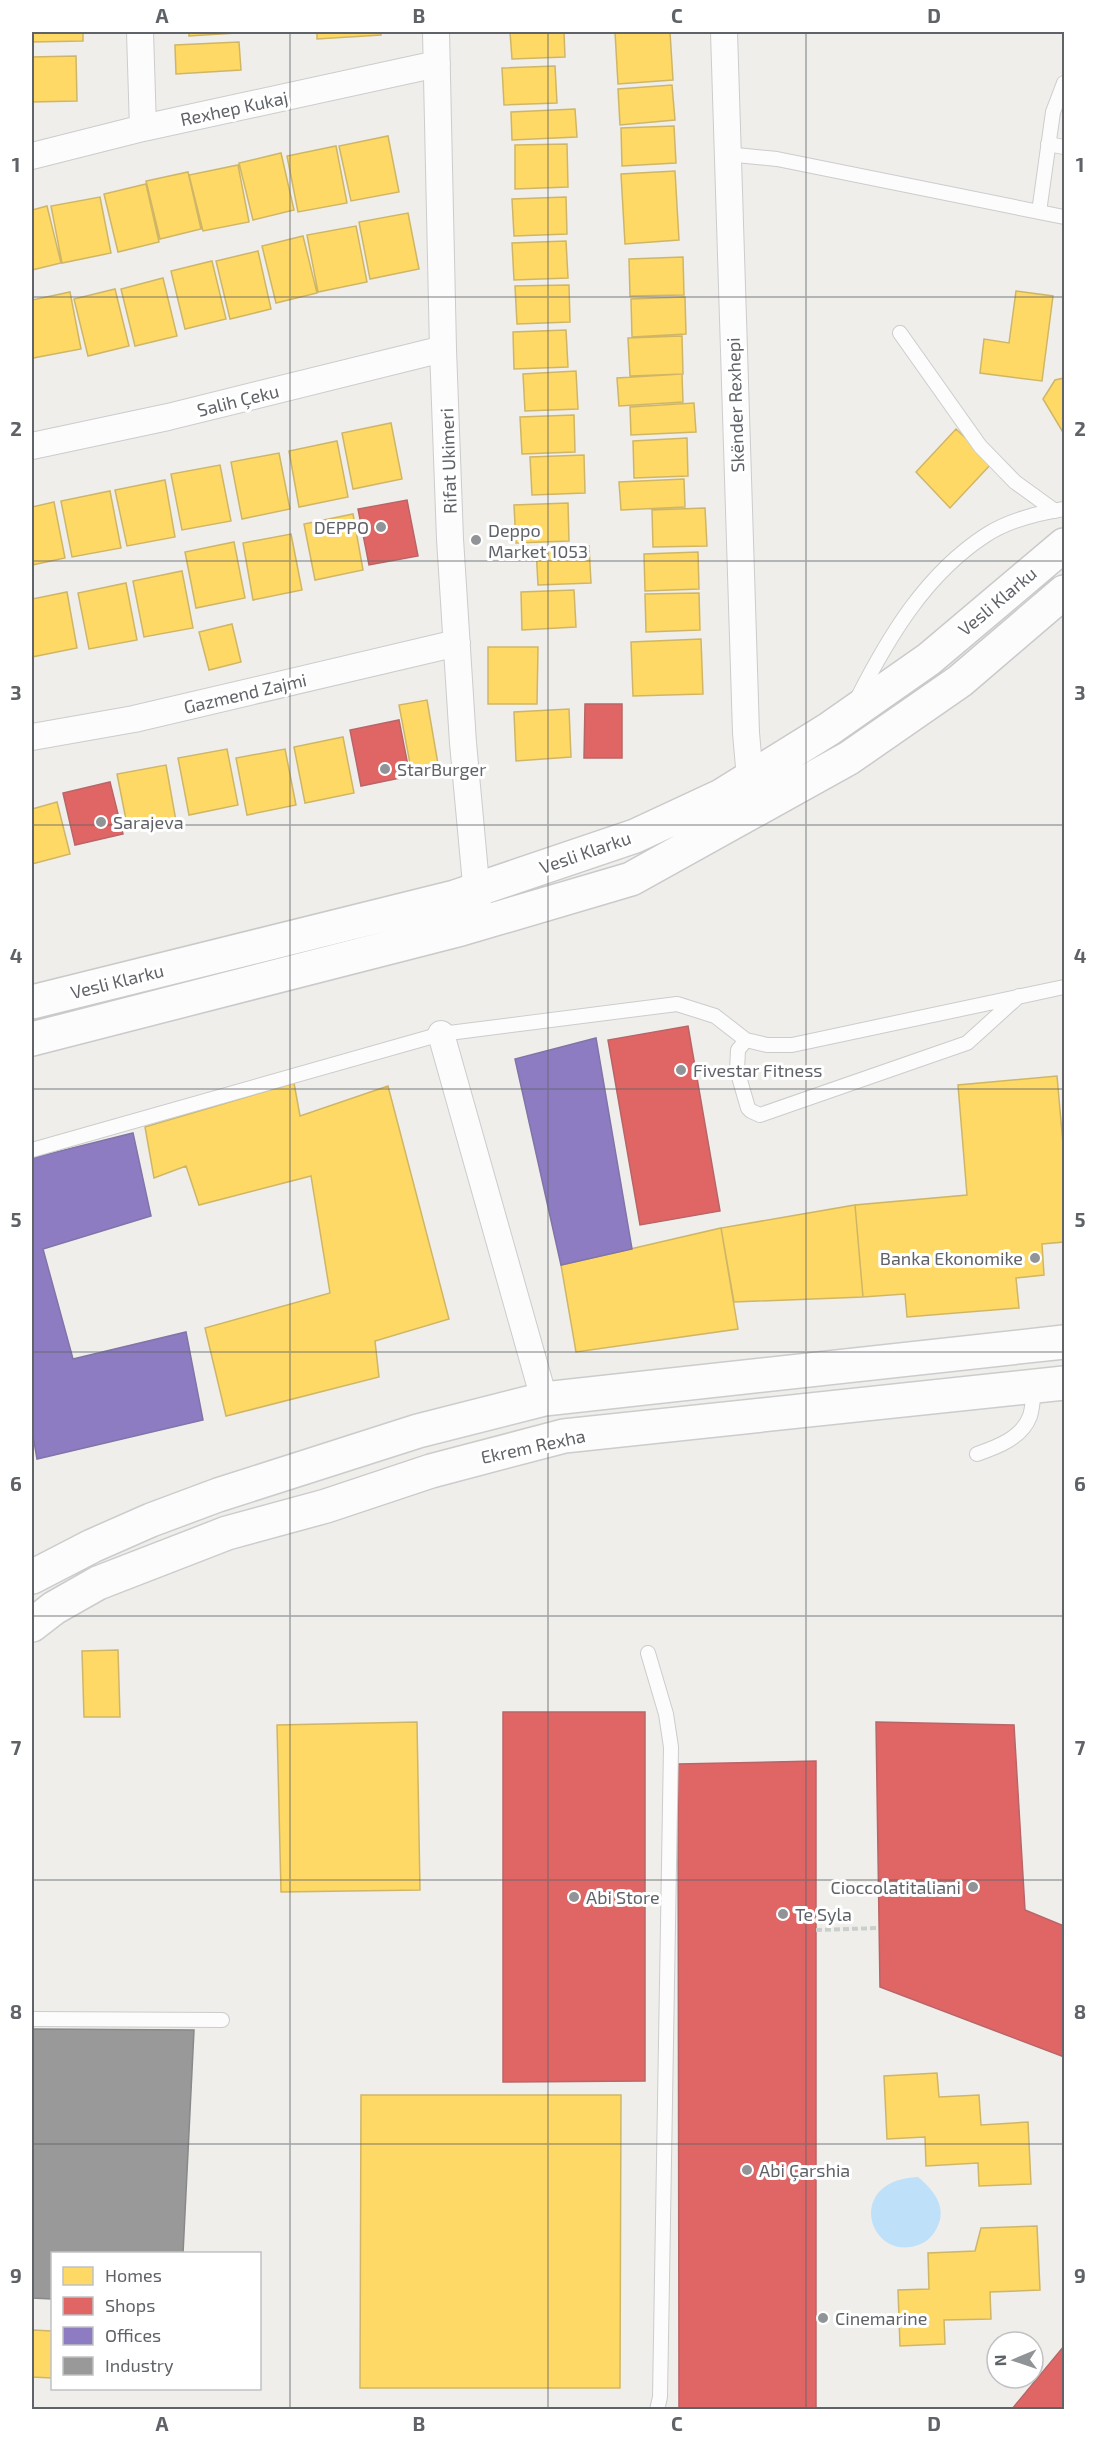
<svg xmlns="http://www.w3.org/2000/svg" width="1096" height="2441" font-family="'Exo 2',sans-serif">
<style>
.water{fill:#bfe0f9}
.homes{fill:#ffd966;stroke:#cfb667;stroke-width:1.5}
.shops{fill:#e06666;stroke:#b96567;stroke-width:1.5}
.offices{fill:#8e7cc3;stroke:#8074a8;stroke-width:1.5}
.industry{fill:#999;stroke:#88898a;stroke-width:1.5}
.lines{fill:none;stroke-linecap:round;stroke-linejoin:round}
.service-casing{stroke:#cbcccc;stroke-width:16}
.minor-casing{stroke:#cbcccc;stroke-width:28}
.tertiary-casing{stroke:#cbcccc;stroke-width:36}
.secondary-casing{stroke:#cacacb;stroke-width:36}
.path{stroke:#cacfcc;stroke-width:4;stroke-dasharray:6 3;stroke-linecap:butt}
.service{stroke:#fdfcfc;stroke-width:14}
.minor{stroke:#fdfcfc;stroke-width:26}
.tertiary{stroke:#fdfcfc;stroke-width:33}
.secondary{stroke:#fdfcfc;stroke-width:33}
.grid{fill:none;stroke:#5f6368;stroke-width:1.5;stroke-opacity:0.55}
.poi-dot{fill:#919496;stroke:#fff;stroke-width:2}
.labels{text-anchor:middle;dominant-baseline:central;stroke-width:6;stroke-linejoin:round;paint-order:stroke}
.street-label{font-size:18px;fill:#5f6368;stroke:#fff}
.poi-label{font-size:18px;fill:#5f6368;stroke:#fff;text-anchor:start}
.neatline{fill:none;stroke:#5f6368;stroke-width:2}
.grid-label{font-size:20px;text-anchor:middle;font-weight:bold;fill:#5f6368}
</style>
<rect width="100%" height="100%" fill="#efeeea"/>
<!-- water -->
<path class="water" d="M918,2177c13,11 26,25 22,43 -4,13 -12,23 -25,26 -47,13 -70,-66 3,-69z"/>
<!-- homes -->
<path class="homes" d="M32,32h51v9l-51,1z
M189,32h64l-64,4z
M317,32h64v3l-64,4z
M510,32h54l1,25 -53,2z
M615,32h55l3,48 -55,4z
M239,42l2,28 -65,4 -1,-29z
M76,56l1,45 -45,1v-45z
M555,66l2,37 -53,2 -2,-37z
M672,85l3,35 -55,5 -2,-36z
M575,109l2,28 -65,3 -1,-28z
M674,126l2,37 -54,3 -1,-38z
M388,136l11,56 -48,9 -12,-55z
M567,144l1,43 -53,2v-44z
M336,146l11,57 -49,9 -11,-56z
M281,153l13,57 -41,10 -14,-57z
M238,165l11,57 -46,9 -14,-56z
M675,171l4,69 -54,4 -4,-70z
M188,172l13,57 -41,10 -14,-58z
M146,184l13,58 -41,10 -14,-58z
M100,197l11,56 -49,10 -11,-57z
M566,197l1,37 -53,2 -2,-37z
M47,206l14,57 -29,7v-60z
M408,213l11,56 -49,10 -11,-57z
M356,226l11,56 -49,10 -11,-57z
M303,236l14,57 -41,10 -14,-57z
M566,241l2,37 -54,2 -2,-37z
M258,251l13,58 -41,10 -14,-58z
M683,257l1,38 -54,1 -1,-37z
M212,261l14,58 -41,10 -14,-58z
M163,278l14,58 -42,10 -14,-57z
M569,285l1,37 -53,2 -2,-38z
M115,289l14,57 -41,10 -14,-57z
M1016,291l37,5 -11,85 -62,-8 4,-34 25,4z
M70,292l11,57 -48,9 -1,-58z
M685,297l1,37 -54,3 -1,-38z
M566,330l2,37 -54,2 -1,-37z
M682,336l1,38 -53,2 -2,-38z
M576,371l2,38 -53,2 -2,-37z
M682,374l1,28 -64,4 -2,-28z
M1064,378v56l-21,-35 12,-19z
M694,403l2,29 -65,3 -1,-28z
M574,415l1,37 -53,2 -2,-37z
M391,423l11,56 -49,10 -11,-56z
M956,429l36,34 -42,45 -34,-36z
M687,438l1,38 -54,2 -1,-37z
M337,441l11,56 -49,10 -10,-56z
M279,453l11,56 -48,10 -11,-57z
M584,455l1,38 -53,2 -2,-38z
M220,465l11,56 -49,9 -11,-56z
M684,479l1,28 -64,3 -2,-28z
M165,480l10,57 -48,9 -12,-56z
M110,491l11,57 -49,9 -11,-56z
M54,502l11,56 -33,7v-58z
M568,503l1,38 -53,2 -2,-38z
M705,508l2,38 -54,1 -1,-37z
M353,514l10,56 -48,10 -11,-56z
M291,534l11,56 -49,10 -10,-57z
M234,542l11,56 -49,10 -11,-56z
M589,546l2,37 -53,2 -2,-37z
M698,552l1,37 -54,2 -1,-37z
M182,571l11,57 -49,9 -11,-56z
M126,583l11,57 -48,9 -11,-56z
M574,590l2,37 -54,3 -1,-38z
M67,592l10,56 -45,9v-58z
M699,593l1,37 -54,2 -1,-38z
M232,624l9,38 -32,8 -10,-38z
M701,639l2,55 -70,2 -2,-54z
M488,647h50l-1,57h-49z
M427,700l11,64 -27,5 -12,-64z
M569,709l2,48 -55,4 -2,-49z
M343,737l11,56 -49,10 -11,-56z
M227,749l11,56 -49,10 -11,-57z
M285,749l11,56 -49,10 -11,-57z
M166,765l10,56 -48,9 -11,-56z
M57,802l13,52 -38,10v-55z
M1057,1076l7,79v87l-22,2 2,31 -28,3 3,30 -112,9 -2,-23 -42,3 -8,-92 112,-10 -9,-110z
M294,1083l6,33 88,-30 61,233 -74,22 4,36 -153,39 -21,-88 125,-35 -19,-117 -112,29 -13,-39 -32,12 -9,-51z
M855,1205l8,92 -129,5 -13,-74z
M721,1228l17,101 -162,23 -15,-87z
M118,1650l2,67h-36l-2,-66z
M417,1722l3,168 -139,2 -4,-167z
M937,2073l2,24 40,-2 2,30 47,-3 3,62 -52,2 -1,-23 -52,3 -1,-29 -38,2 -3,-63z
M361,2095h260l-1,293h-260z
M1037,2226l3,64 -50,2 1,27 -47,1 1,24 -45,2 -2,-56 31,-1 -1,-36 47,-2 6,-23z
M32,2330l20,1v47l-20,-1z"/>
<!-- shops -->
<path class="shops" d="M407,500l11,56 -49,9 -11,-56z
M585,704h37v54h-38z
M399,720l11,56 -49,10 -11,-56z
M110,782l13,52 -48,11 -12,-52z
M688,1026l32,185 -80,14 -32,-185z
M503,1712h142v369l-142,1z
M876,1722l138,3 11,185 39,16v131l-184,-70z
M816,1761v649h-137l-1,-646z
M1064,2346v64h-52v-1z"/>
<!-- offices -->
<path class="offices" d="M596,1038l36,211 -71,16 -46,-206z
M133,1133l18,83 -108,33 30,110 113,-27 17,88 -166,39 -5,-29v-272z"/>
<!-- industry -->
<path class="industry" d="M32,2029l162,1 -11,224h-131v45l-20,-1z"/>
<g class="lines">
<defs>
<path id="service" d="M1048,144l16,3
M726,154l51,5 287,58
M1039,212l14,-100 11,-29
M900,333l80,113 35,36 40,29
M857,699c32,-63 69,-125 129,-164 23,-15 52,-22 78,-26
M746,1040l-8,10 -1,20 11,38 3,3 9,4 207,-72 52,-47
M32,1150l409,-116 236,-30 38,12 31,24 21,5h25l272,-58
M977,1454c20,-7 45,-16 53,-38 3,-9 3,-20 4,-29
M648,1653l18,61 5,33 -11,650 -3,13
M32,2019l190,1"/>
<path id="minor" d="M140,32l3,96
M436,32l7,317 7,190 13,204 15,163
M724,32l22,701 4,45
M32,156l111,-28 294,-64
M32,446l136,-29 275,-68
M32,737l102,-18 323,-76
M441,1034l103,365"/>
<path id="tertiary" d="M32,1577l60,-31 59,-26 67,-25 200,-64 126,-32 520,-57
M32,1625l22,-17 44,-25 129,-50 99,-27 105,-35 133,-35 500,-53"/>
<path id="secondary" d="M32,1002l423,-105 180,-61 86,-40 108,-67 100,-70 135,-114
M32,1039l429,-110 170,-50 218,-121 111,-77 104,-89"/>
</defs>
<!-- service casing -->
<use href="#service" class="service-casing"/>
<!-- minor casing -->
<use href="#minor" class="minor-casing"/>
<!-- tertiary casing -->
<use href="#tertiary" class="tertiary-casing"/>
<!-- secondary casing -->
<use href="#secondary" class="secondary-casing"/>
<!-- path -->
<path class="path" d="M816,1930l63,-2"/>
<!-- service -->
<use href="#service" class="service"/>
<!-- minor -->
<use href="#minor" class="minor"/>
<!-- tertiary -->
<use href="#tertiary" class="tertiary"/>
<!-- secondary -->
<use href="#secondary" class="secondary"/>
</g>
<!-- grid -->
<path class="grid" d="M290,32v2378M548,32v2378M806,32v2378M32,297h1032M32,561h1032M32,825h1032M32,1089h1032M32,1352h1032M32,1616h1032M32,1880h1032M32,2144h1032"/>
<!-- markers -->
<g class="poi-dot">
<circle cx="381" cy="527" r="6"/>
<circle cx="476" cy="540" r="6"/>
<circle cx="385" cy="769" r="6"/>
<circle cx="101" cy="822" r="6"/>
<circle cx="681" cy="1070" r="6"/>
<circle cx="1035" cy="1258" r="6"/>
<circle cx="973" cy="1887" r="6"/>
<circle cx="574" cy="1897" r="6"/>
<circle cx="783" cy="1914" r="6"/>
<circle cx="747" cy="2170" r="6"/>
<circle cx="823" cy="2318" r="6"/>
</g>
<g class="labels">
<!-- street labels -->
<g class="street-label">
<text transform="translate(234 108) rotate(-12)">Rexhep Kukaj</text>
<text transform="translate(238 400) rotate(-14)">Salih Çeku</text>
<text transform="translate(735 405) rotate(-92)">Skënder Rexhepi</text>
<text transform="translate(448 461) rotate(-92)">Rifat Ukimeri</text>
<text transform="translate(997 601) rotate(-40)">Vesli Klarku</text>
<text transform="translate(245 693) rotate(-13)">Gazmend Zajmi</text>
<text transform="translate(585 852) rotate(-19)">Vesli Klarku</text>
<text transform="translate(117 981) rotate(-14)">Vesli Klarku</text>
<text transform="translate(533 1446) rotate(-12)">Ekrem Rexha</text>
</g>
<!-- poi labels -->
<g class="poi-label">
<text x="369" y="527" text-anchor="end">DEPPO</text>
<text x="488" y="530">Deppo<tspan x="488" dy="21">Market 1053</tspan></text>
<text x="397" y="769">StarBurger</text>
<text x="113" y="822">Sarajeva</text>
<text x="693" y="1070">Fivestar Fitness</text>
<text x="1023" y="1258" text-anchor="end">Banka Ekonomike</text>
<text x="961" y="1887" text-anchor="end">Cioccolatitaliani</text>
<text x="586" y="1897">Abi Store</text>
<text x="795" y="1914">Te Syla</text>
<text x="759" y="2170">Abi Çarshia</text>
<text x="835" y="2318">Cinemarine</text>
</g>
</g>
<!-- border -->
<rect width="1096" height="2441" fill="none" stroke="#ffffff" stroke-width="66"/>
<!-- legend -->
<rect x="51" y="2252" width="210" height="138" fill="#ffffff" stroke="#bfc1c3" stroke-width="1.5"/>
<rect x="63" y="2267" width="30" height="18" fill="#ffd966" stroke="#bfc1c3" stroke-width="1.5"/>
<text x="105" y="2282" font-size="18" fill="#5f6368">Homes</text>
<rect x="63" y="2297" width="30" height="18" fill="#e06666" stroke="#bfc1c3" stroke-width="1.5"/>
<text x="105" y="2312" font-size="18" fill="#5f6368">Shops</text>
<rect x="63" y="2327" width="30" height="18" fill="#8e7cc3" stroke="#bfc1c3" stroke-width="1.5"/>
<text x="105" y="2342" font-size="18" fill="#5f6368">Offices</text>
<rect x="63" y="2357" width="30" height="18" fill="#999999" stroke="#bfc1c3" stroke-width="1.5"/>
<text x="105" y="2372" font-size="18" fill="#5f6368">Industry</text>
<!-- north arrow -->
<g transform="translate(1015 2360) rotate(268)"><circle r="28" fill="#ffffff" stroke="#bfc1c3" stroke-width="1.5"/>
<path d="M0-4.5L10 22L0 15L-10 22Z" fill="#919496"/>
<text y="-9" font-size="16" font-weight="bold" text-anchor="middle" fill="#5f6368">N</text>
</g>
<rect x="33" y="33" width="1030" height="2375" class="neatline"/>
<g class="grid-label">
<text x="162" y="23">A</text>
<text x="419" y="23">B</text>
<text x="677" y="23">C</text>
<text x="934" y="23">D</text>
<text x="16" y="172">1</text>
<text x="1080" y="172">1</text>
<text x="16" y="436">2</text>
<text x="1080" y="436">2</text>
<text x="16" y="700">3</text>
<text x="1080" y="700">3</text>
<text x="16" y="963">4</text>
<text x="1080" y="963">4</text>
<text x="16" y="1227">5</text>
<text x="1080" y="1227">5</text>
<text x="16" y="1491">6</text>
<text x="1080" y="1491">6</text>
<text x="16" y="1755">7</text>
<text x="1080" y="1755">7</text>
<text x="16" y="2019">8</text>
<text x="1080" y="2019">8</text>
<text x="16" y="2283">9</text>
<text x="1080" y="2283">9</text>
<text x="162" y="2431">A</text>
<text x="419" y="2431">B</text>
<text x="677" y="2431">C</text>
<text x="934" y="2431">D</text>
</g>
</svg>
